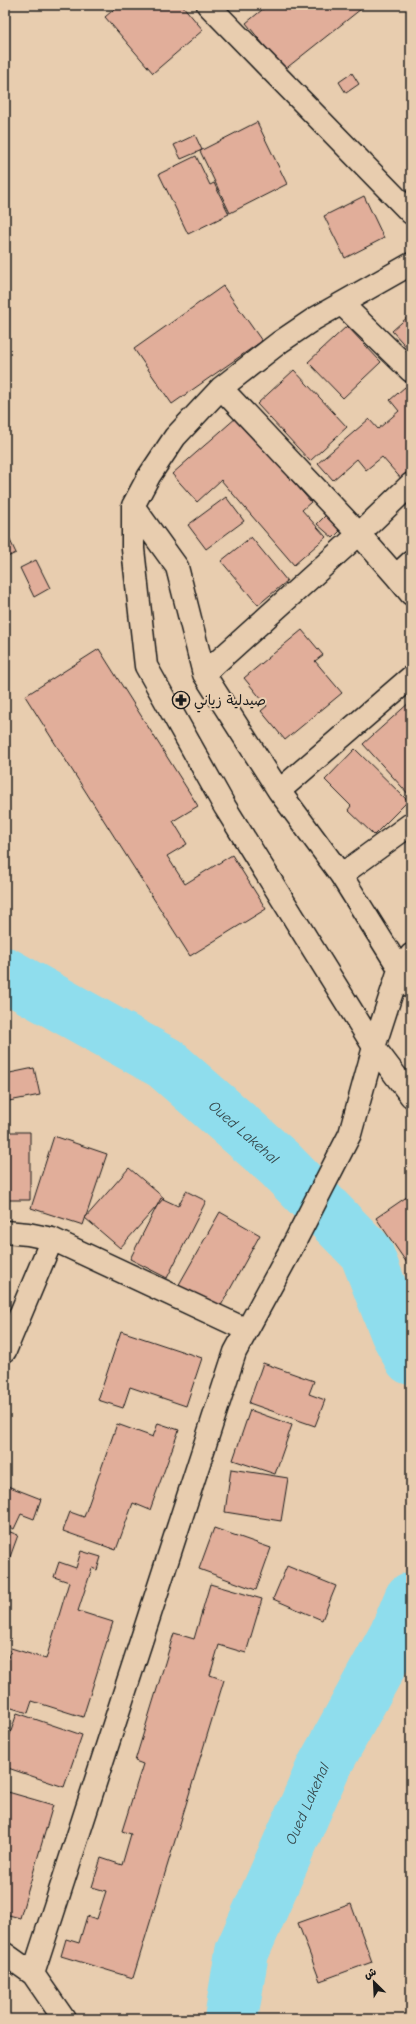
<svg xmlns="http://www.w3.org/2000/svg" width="416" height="2024" font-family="'Comic Neue','Playpen Sans Arabic',sans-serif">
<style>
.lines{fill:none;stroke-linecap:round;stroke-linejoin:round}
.river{stroke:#8fdded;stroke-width:54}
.building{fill:#e1ae9a;stroke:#1c1c1c}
.minor-casing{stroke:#1c1c1c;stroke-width:25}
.minor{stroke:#e8cdaf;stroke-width:22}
.labels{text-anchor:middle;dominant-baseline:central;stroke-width:4;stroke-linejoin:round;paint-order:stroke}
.poi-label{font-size:14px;fill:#1c1c1c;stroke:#e8cdaf;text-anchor:start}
.water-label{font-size:15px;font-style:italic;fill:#334346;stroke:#e8cdaf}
</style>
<rect width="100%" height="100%" fill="#e8cdaf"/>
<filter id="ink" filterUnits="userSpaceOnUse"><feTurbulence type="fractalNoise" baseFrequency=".025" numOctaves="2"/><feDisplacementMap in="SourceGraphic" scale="8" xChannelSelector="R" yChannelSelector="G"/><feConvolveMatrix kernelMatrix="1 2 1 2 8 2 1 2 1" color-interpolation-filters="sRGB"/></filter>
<g filter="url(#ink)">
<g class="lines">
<!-- river -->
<g class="river">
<path id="s1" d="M5,974l160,89 115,101 86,88 31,80 14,26"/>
<path id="s2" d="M231,2019l11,-67 81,-184 73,-133 15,-36"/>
</g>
</g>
<!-- building -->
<path class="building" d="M119,5h63l21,25 -50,43 -48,-56z
M268,5h98l-82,65 -38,-47z
M352,73l7,11 -13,9 -7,-11z
M257,122l30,62 -57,29 -30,-62z
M195,135l7,15 -21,9 -7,-14z
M196,156l14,29 4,-2 15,31 -41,20 -29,-60z
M364,196l20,42 -39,20 -21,-42z
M223,286l39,55 -90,63 -38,-55z
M411,314v38l-19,-21z
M347,326l34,36 -38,36 -35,-36z
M294,370l53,57 -37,34 -53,-57z
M405,387l6,7v81l-7,7 -22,-25 -16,13 -9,-11 -24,21 -15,-17 51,-44 9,10 21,-18 -9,-11z
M237,417l74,85 -9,8 24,27 -32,28 -73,-85 -24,22 -25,-28z
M226,497l18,24 -38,28 -18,-24z
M329,512l16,14 -12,12 -16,-14z
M7,534l9,19 -11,5v-23z
M251,537l36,44 -29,24 -37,-44z
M36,560l14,28 -16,9 -14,-29z
M302,630l21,25 -8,6 27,32 -57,47 -24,-29 6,-5 -23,-28z
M99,649l99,157 -25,15 14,23 -20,12 18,28 47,-29 34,54 -76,47 -165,-260z
M411,701v96l-48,-53z
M355,749l53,52 -34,34 -26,-25 3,-4 -26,-26z
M34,1068l6,27 -31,6 -4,-27z
M5,1132h25v68h-25z
M54,1136l53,18 -24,71 -52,-17z
M129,1168l35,30 -44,50 -35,-30z
M186,1191l20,10 -39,77 -37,-19 31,-61 17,8z
M411,1194v75l-35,-51z
M220,1212l40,23 -42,76 -41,-23z
M121,1331l81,27 -16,48 -56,-19 -7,21 -25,-8z
M263,1363l51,18 -5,13 16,6 -10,26 -66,-23z
M250,1410l42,15 -17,49 -42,-14z
M158,1423l21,7 -29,80 -17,-7 -17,47 -53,-19 7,-19 14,5 33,-93 36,13z
M231,1469l57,9 -7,43 -56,-9z
M5,1485l36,14 -7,20 -13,-5 -7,15 -9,-3z
M214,1528l57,20 -15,42 -57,-21z
M5,1530l13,5 -12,33 -1,-1z
M81,1551l20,6 -4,13 -5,-2 -14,43 35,11 -30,95 -51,-16 -4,12 -23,-7v-38l6,-20 35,11 23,-77 -15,-5 5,-15 17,6z
M287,1566l49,20 -14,34 -49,-21z
M210,1584l52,15 -16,54 -27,-8 -9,30 14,5 -91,298 -72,-22 5,-17 13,4 8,-27 10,3 9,-28 -14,-4 9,-29 21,7 9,-31 -9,-3 21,-67 -8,-3 39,-128 20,6z
M17,1713l65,22 -18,52 -59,-20v-18z
M8,1792l45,13 -33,113 -15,-4v-111z
M351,1904l21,58 -52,19 -22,-58z"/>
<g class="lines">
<defs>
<path id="minor" d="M208,5l203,208
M411,264l-97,55 -34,23 -59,46 -46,49 -26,39 -16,30v43l13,117 79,141 149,240 37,49
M343,305l68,66
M221,388l138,146 52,-50
M133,506l44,61 27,107 75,117 62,84 70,-51
M396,576l15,18
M204,674l155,-140 37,42 15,-14
M279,791l132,-114
M341,875l70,112
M5,1232l23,2 24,5 195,91
M5,1351l47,-112
M5,1954l28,20
M64,2019l-31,-45 202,-622 54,-99 61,-119 24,-87 25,-77 12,-15"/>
</defs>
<!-- minor casing -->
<use href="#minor" class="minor-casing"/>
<!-- minor -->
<use href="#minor" class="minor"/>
</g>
</g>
<!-- icons -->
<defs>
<symbol id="pharmacy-ring" viewBox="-11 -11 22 22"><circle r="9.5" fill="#e8cdaf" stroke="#1c1c1c" stroke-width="1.5"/><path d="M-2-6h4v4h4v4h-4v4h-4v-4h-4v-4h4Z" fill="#1c1c1c"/></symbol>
</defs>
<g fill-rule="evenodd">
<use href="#pharmacy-ring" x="171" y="690" width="20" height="20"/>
</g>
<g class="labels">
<!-- poi labels -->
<g class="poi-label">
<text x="194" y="700">صيدلية زياني</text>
</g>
<!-- water labels -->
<g class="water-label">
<text stroke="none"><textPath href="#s1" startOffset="288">Oued Lakehal</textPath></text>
<text stroke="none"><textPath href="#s2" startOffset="230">Oued Lakehal</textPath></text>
</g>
</g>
<!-- margin -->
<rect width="416" height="2024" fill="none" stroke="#e8cdaf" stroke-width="20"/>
<rect x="10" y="10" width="396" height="2004" fill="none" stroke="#1c1c1c" stroke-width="1.5" filter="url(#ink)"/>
<!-- north arrow -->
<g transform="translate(374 1982) rotate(336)" stroke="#e8cdaf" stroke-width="3" paint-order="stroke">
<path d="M0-3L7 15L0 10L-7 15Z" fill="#1c1c1c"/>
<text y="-6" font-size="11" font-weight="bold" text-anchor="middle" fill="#1c1c1c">ش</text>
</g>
</svg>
